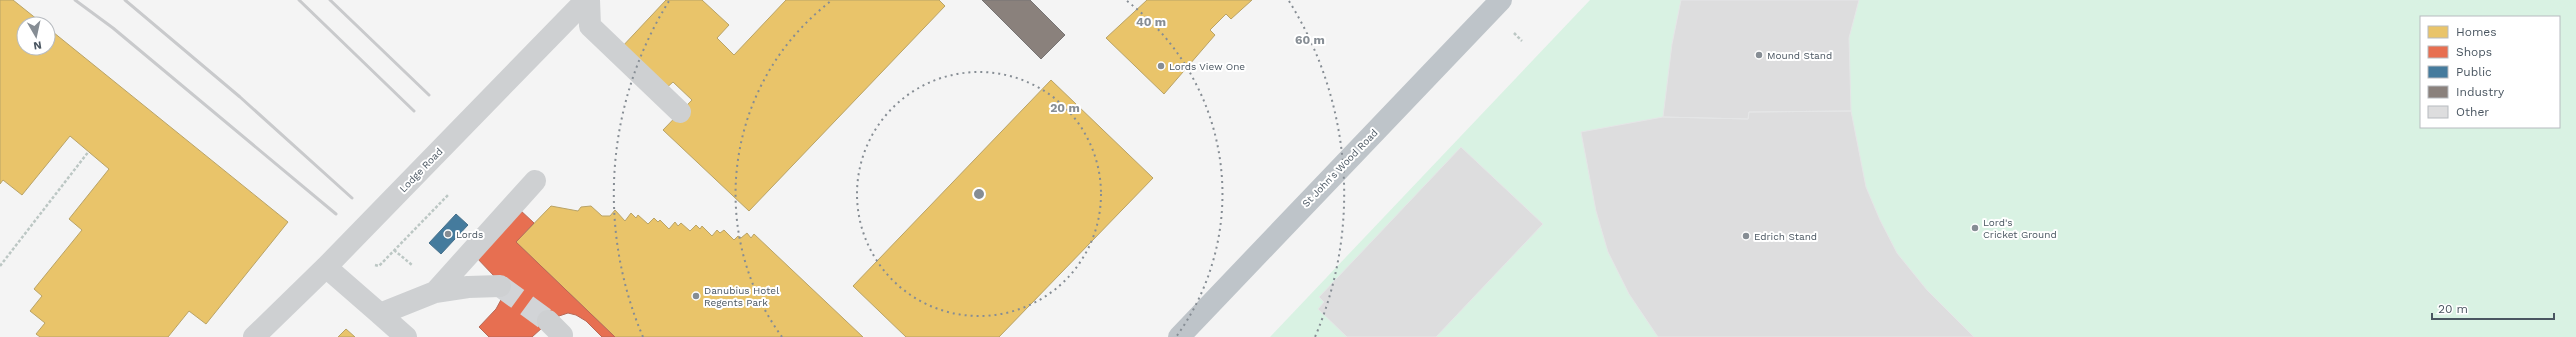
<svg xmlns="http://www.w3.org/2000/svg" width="2576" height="337" font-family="'Work Sans',sans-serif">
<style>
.green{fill:#d9f2e3;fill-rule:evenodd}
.homes{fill:#e9c46a;stroke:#b9a367}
.shops{fill:#e76f51;stroke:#b86856}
.public{fill:#457b9d;stroke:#46708b}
.industry{fill:#8a817c;stroke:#777474}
.building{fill:#ddddde;stroke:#e5e6e7}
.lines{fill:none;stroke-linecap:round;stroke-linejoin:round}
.minor-tunnel{stroke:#d2d4d7;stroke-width:22;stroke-dasharray:22 11;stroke-linecap:butt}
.path{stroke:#bcc7c4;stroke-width:2.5;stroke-dasharray:3 2;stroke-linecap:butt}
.minor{stroke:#ced0d2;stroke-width:22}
.highway{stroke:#bec4c9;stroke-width:22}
.rail{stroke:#c9cacc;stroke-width:3}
.ring{fill:none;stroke:#868d94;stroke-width:2;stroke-dasharray:2 4}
.poi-dot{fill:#868d94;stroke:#fff;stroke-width:1.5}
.labels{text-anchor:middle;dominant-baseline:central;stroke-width:4;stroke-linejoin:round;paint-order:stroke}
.poi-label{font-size:10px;fill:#4a5661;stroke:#fff;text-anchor:start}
.street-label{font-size:10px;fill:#4a5661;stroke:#fff}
.centre{fill:#868d94;stroke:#fff;stroke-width:2}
.ring-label{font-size:12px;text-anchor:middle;font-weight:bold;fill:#868d94;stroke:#fff;stroke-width:4;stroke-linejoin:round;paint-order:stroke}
</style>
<rect width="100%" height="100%" fill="#f4f4f4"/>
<!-- green -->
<path class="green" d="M1590,0h986v337h-1306zM2421,17h138v110h-138z"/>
<!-- homes -->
<path class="homes" d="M0,0h13l30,24h-19v24h24v-20l240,194 -82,102 -17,-13 -21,26h-128l-4,-3 9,-11 -15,-12 12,-15 -8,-7 48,-59 -13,-11 40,-50 -39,-33 -48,59 -19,-15 -3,4z
M666,0h36l27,25 -12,13 17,17 52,-55h153l6,6 -196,205 -86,-81 29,-30 -19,-18 -9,8 -44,-41z
M1147,0h105l-21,19 -5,-5 -16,16 5,5 -51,59 -58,-56z
M1051,80l102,98 -154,159h-93l-53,-51z
M551,206l27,5 3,-4 10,-1 11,10h8l5,-6 10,11 6,-8 5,5 2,-3 10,9 6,-6 4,4 2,-2 9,9 6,-7 3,4 3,-3 9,8 6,-6 4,4 2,-3 10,10 5,-6 3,3 4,-3 10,10 4,-4 3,2 6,-5 4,5 3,-4 109,103h-248l-99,-95z
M346,329l9,8h-17z"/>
<!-- shops -->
<path class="shops" d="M519,209l15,14 -18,19 99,95h-13l-16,-16 -10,-6 -8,-2 -15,5 -21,19h-43l-10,-10 17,-18 6,-11 -7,-21 -20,-21z"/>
<!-- public -->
<path class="public" d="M456,214l12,11 -27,29 -12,-11z"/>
<!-- industry -->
<path class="industry" d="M982,0h48l35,35 -24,24z"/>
<!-- building -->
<path class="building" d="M1681,0h178l-10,38 2,73 -102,1 -1,7 -85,-2 9,-73z
M1851,111l15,76 14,33 17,33 30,37 47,47h-316l-29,-43 -21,-42 -12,-41 -15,-79 82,-15 85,2 1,-7z
M1461,147l82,77 -107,113h-89l-29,-28 6,-7 -5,-5z"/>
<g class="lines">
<!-- minor-tunnel -->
<path class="minor-tunnel" d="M500,286l48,35"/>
<!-- path -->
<path class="path" d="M1514,33l8,8
M394,250l18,15
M375,265l4,1 70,-72
M0,266l89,-115"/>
<!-- minor -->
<path class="minor" d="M589,0l1,26 90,86
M326,267l54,47 55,-22 33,-5 32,-1
M435,292l100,-111
M380,314l26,23
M548,321l14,14
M254,337l72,-70 260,-267"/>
<!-- highway -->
<path class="highway" d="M1179,337l322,-337"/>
<!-- rail -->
<path class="rail" d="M75,0l38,28 223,186
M125,0l115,97 112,101
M299,0l115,111
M330,0l99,95"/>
</g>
<!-- distance rings -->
<g class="ring">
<circle cx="979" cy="194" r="122"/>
<path d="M782 337A243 243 0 0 1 831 1M1127 1A243 243 0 0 1 1176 337"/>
<path d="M643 337A365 365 0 0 1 669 1M1289 1A365 365 0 0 1 1315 337"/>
</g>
<!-- markers -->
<g class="poi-dot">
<circle cx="1759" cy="55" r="4"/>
<circle cx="1161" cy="66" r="4"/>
<circle cx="1975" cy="228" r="4"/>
<circle cx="448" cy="234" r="4"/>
<circle cx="1746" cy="236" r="4"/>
<circle cx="696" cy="296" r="4"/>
</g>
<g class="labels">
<!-- poi labels -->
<g class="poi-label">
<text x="1767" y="55">Mound Stand</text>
<text x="1169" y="66">Lords View One</text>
<text x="1983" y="222">Lord's<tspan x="1983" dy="12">Cricket Ground</tspan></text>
<text x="456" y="234">Lords</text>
<text x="1754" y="236">Edrich Stand</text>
<text x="704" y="290">Danubius Hotel<tspan x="704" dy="12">Regents Park</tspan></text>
</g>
<!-- street labels -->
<g class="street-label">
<text transform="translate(1340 168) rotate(-46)">St John's Wood Road</text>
<text transform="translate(421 170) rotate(-46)">Lodge Road</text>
</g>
</g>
<circle cx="979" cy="194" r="6" class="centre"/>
<g class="ring-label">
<text x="1151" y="26">40 m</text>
<text x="1310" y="44">60 m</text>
<text x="1065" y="112">20 m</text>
</g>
<!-- legend -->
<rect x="2420" y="16" width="140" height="112" fill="#ffffff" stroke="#b7bbc0"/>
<rect x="2428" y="26" width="20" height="12" fill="#e9c46a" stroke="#b7bbc0"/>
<text x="2456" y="36" font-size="12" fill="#4a5661">Homes</text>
<rect x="2428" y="46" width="20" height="12" fill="#e76f51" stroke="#b7bbc0"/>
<text x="2456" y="56" font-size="12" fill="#4a5661">Shops</text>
<rect x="2428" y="66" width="20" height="12" fill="#457b9d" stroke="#b7bbc0"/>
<text x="2456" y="76" font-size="12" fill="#4a5661">Public</text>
<rect x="2428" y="86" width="20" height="12" fill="#8a817c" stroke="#b7bbc0"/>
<text x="2456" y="96" font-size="12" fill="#4a5661">Industry</text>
<rect x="2428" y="106" width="20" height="12" fill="#ddddde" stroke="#b7bbc0"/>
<text x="2456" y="116" font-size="12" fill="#4a5661">Other</text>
<!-- north arrow -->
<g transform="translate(36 36) rotate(171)"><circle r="19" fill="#ffffff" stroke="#b7bbc0"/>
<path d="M0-3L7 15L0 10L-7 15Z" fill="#868d94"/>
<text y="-6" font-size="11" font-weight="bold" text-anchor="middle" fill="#4a5661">N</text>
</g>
<!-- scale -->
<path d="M2432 313v6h122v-6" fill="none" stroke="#4a5661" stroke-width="2"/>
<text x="2438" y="313" font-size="12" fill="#4a5661" stroke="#ffffff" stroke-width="3" paint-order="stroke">20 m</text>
</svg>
